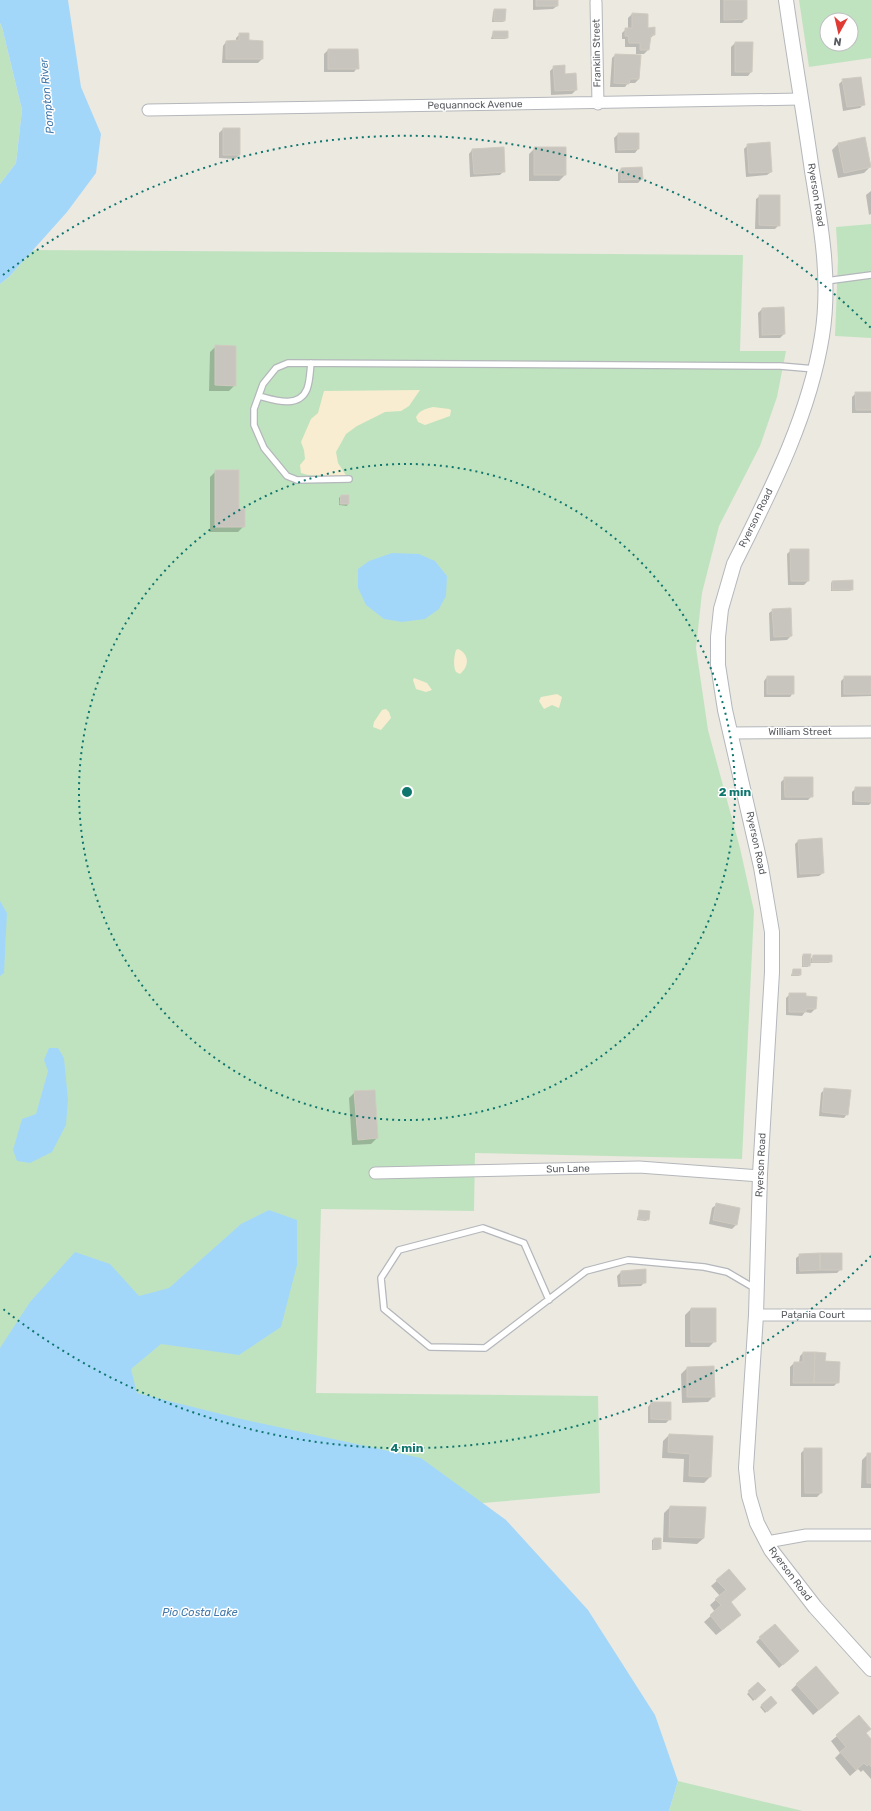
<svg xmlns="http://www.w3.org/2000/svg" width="871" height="1811" font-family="Rubik,sans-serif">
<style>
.green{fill:#c0e3bf;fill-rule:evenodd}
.sand{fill:#f8edd1}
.water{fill:#a3d7fa}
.shadow{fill:#0003}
.building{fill:#c8c4be;stroke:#d0cbc0}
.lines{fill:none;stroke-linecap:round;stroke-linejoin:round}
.service-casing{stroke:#b4b7bb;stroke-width:8}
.minor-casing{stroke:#b4b7bb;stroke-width:13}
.tertiary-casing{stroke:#b4b7bb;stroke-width:16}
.service{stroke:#fff;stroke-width:5.5}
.minor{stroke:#fff;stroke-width:11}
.tertiary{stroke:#fff;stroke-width:14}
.ring{fill:none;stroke:#0f766e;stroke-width:2;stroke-dasharray:2 4}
.labels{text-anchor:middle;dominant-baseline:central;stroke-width:3;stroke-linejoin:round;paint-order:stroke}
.street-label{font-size:10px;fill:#5a5d61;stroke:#fff}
.water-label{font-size:11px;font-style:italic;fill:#4278ab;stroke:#fff}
.centre{fill:#0f766e;stroke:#fff;stroke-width:2}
.ring-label{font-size:12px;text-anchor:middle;font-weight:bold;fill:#0f766e;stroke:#fff;stroke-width:3;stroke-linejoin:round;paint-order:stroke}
</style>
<rect width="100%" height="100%" fill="#ece9e1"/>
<!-- green -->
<path class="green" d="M799,0h72v58l-62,9zM827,20h24v24h-24z
M0,23l2,4 20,83 -6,53 -16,21z
M871,224v114l-36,-2 3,-76 -2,-33z
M33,250l710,5 -3,96h46l-9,46 -17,49 -41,80 -17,67 -6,55 12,82 32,118 14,63 -12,248 -267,-6 -1,58 -153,-2 -5,184 282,3 2,97 -117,10 -483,-62v-1157l9,-7z
M678,1781l125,30h-134z"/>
<!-- sand -->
<path class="sand" d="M420,390l-11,16 -8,5 -16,1 -28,14 -11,8 -10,18 2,11 9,14 -39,-2 -7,-2 -1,-8 5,-6 -1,-9 -3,-8 10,-23 7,-6 6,-22z
M433,407l16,2 2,1 -1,6 -25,9 -7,-3 -2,-5c4,-7 9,-8 17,-10z
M458,649c12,5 11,18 2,25l-4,-2c-3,-5 -2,-16 0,-22z
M414,678l13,5 5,7 -6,2 -10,-3 -3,-9z
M557,694l5,3 -3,11 -7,-3 -8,4 -5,-8 2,-4z
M386,709l3,3 2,6 -10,12 -8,-3 1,-5 8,-12z"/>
<!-- water -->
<path class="water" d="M0,0h68l13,87 20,47 -5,39 -29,39 -58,65 -9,7v-100l16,-21 6,-53 -20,-83 -2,-4z
M392,553l27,1 16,7 12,15 -1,20 -7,13 -14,10 -23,3 -18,-3 -18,-14 -8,-17v-19l11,-8z
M0,901l7,12 -3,60 -4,3z
M49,1048h9l6,10 4,42 -2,25 -14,27 -22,11 -13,-2 -4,-11 9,-31 14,-5 12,-43 -4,-11z
M269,1210l28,10v45l-16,62 -42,28 -78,-11 -30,25 6,24 100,25 184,40 85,62 82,90 67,105 23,66 -9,30h-669v-463l30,-46 45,-50 35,12 29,32 30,-8 72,-64z"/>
<!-- shadow -->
<path class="shadow" d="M533,0h24v6l-4,3 -20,1z
M720,0h26v19l-4,4h-22z
M494,10l10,11 -1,1h-11l1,-10z
M632,14l22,21 -5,4 -1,11 -4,4h-8v-7h-11v-8h-3v-6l4,-4h2v-11z
M493,32l14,6 -2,1h-14z
M240,34l22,25 -4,4h-36l1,-17 3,-4 10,-1v-3z
M735,43l16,29 -3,4h-17v-29z
M328,50h29v18l-3,4h-30v-18z
M615,55l25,1 -1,23 -4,4h-7l-3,4h-15l2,-29z
M554,67l10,8 12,15 -4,4 -21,1 -1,-24z
M843,80l21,24 -4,4 -17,3 -4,-27z
M223,129l16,26 -4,4 -16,-1v-25z
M618,134l20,15 -3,4h-20l-1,-15z
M864,138l6,29 -6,6 -26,5 -6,-28 6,-6z
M748,145l23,27 -4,3 -21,2 -2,-28z
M535,148l30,27 -6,6h-30v-27z
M472,150l32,21 -4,4 -30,2 -1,-23z
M621,169l21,10 -4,4h-20v-10z
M871,191v23l-2,1 -3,-20z
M760,196l19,29 -4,4h-20l1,-30z
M762,309l22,25 -4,4h-21l-1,-25z
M216,346l19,39 -6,6h-20l1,-39z
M856,393h15v20h-19v-16z
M216,471l22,39 6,16 -6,6h-28v-55z
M341,496l7,8 -1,2 -8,-1v-7z
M791,550l17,31 -4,4h-16l-1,-31z
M832,582l20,7 -2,2h-19v-8z
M773,610l18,26 -4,4 -17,1 -1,-28z
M767,677l26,16 -3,4h-26v-16z
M845,677h26v19l-30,1v-16z
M785,778l27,18 -4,4h-27v-18z
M856,788l15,1v14l-2,2h-17v-13z
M799,840l24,33 -4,3 -22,2 -2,-34z
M804,955l6,5 3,-4 18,5 -2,2h-20l-1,4h-6v-11z
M793,970l7,5 -1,1h-8z
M790,994l25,15 -4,4 -6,-1 -3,4 -16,-1v-17z
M825,1089l22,25 -3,4 -25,-2 2,-23z
M355,1092l22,46 -6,6 -19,1 -3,-47z
M716,1205l20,20 -4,4 -23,-5 3,-16z
M639,1211l9,8 -2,2 -9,-1z
M800,1255l41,14 -4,4 -41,1v-16z
M621,1272l24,10 -4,4 -23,1 -1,-11z
M691,1309l24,32 -6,6h-24v-32z
M803,1353l21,9 14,20 -4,4h-44v-19l4,-4h5l1,-7z
M687,1368l27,28 -6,6 -26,1 -1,-29z
M651,1403l19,16 -4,4h-18v-16z
M669,1435l43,2 -2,40 -6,6 -21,-1 1,-23 -22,-1 1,-17z
M805,1449l16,44 -4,4h-16v-44z
M868,1454h3v34h-10l1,-28z
M670,1507l34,31 -7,6 -34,-2 1,-29z
M654,1539l6,9 -2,2h-6v-10z
M729,1570l1,33 4,18 -18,14 -12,-13 11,-10 -5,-7 10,-9 -9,-10z
M760,1638l34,17 -15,13 -23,-26z
M758,1683l7,7 -12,11 -6,-7z
M797,1684l35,15 -19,16 -22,-25z
M771,1697l5,6 -11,10 -5,-6z
M865,1734l6,7v38l-8,-9 -2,2 -3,-3 -8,7 -15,-18 5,-5 -9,-12 6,-5z"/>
<!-- building -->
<path class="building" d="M536,0h22v6h-22z
M724,0h23v19l-23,1z
M494,9h12l-1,12h-11z
M632,13l16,1v14l7,-1v8h-4l-2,15h-9v-7h-11l-1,-7h-3v-8h7z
M493,31h15v7h-15z
M239,33h10v7l14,1v18h-37v-18l13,-1z
M735,42h18l-1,30h-17z
M328,49h30l1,20h-31z
M615,54l26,1 -2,24h-9l-1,5 -15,-1z
M565,65v9l11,-1 1,17 -22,1 -2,-25z
M861,77l4,28 -18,2 -5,-28z
M223,128h17v27h-17z
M618,133h21v16l-21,1z
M865,137l6,30 -27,6 -6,-30z
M770,142l2,30 -23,1 -2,-29z
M504,147l1,25 -31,2 -2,-25z
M534,147h32v28h-32z
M642,167l1,12 -22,1v-12z
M759,195h21v31l-21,-1z
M784,307l1,27 -23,1v-27z
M215,345l21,1v40l-21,-1z
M855,392h16v18h-15z
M215,470h24v39h6v18h-30z
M341,495h8v9h-9z
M790,549h19v32h-18z
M853,580v10h-21v-9z
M791,608l1,28 -18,1 -2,-28z
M767,676h27v18h-27z
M844,676h27v18h-27z
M784,777h29v20h-28z
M855,787h16v15l-16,-1z
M822,838l2,35 -24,1 -2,-34z
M803,954h8l-1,12h-7z
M813,955h19v7h-20z
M793,969h8v6h-9z
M789,993h17v3l11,1 -1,12h-10v3h-17z
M824,1088l27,2 -3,25 -26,-3z
M375,1090l3,48 -20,2 -4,-49z
M716,1203l24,5 -3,17 -24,-5z
M639,1210l11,1 -1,9 -11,-1z
M820,1253h22v17h-22z
M820,1253v17l-20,1 -1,-17z
M646,1269v14l-25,1v-13z
M691,1308h25v34h-25z
M803,1352h12l-1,31h-21l1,-21h9z
M815,1352l11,1 -1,8 15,1 -1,21h-25z
M714,1366l1,31h-28v-30z
M651,1402h20v18l-20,-1z
M669,1434l44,2 -2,41 -22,-1 1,-22 -22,-2z
M804,1448h18v45h-17z
M867,1453h4v30h-4z
M670,1506l36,1 -2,31 -35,-1z
M654,1538h7v11h-8z
M729,1569l17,20 -15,13 10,13 -19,15 -12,-15 11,-10 -6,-6 11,-9 -10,-10z
M775,1624l24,27 -16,14 -24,-28z
M816,1666l23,27 -20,17 -23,-26z
M758,1682l8,8 -11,10 -7,-9z
M771,1696l6,7 -10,9 -6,-7z
M859,1715l12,14 -5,4 5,6v28l-2,-3 -2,2 -3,-3 -8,7 -16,-18 6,-5 -10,-12z"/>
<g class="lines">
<defs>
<path id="service" d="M826,281l45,-6
M259,396c15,4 40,13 48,-7 3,-8 3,-18 4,-26
M349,479l-52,1 -10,-4 -23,-28 -10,-23v-16l9,-25 13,-16 12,-5 492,3 35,3
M549,1300l-25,-57 -41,-15 -84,22 -18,28 3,31 46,38 55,1 101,-77 42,-11 76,7 23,5 29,17"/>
<path id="minor" d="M596,2l2,102
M148,110l653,-11
M730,733l141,-1
M375,1173l264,-6 121,9
M756,1315h115
M767,1542l39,-7h65"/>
<path id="tertiary" d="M786,0c8,57 18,114 26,171 9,55 19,109 10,165 -13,81 -52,156 -88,228l-13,45 -3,28v28l7,45 36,157 11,65v40l-12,202 -4,141 -10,153 3,28 8,27 14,27 44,57 56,62"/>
</defs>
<!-- service casing -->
<use href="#service" class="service-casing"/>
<!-- minor casing -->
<use href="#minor" class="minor-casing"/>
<!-- tertiary casing -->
<use href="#tertiary" class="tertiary-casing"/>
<!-- service -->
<use href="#service" class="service"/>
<!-- minor -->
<use href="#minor" class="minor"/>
<!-- tertiary -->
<use href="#tertiary" class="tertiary"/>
</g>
<!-- distance rings -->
<g class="ring">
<circle cx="407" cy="792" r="328"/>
<path d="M871 1256A656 656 0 0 1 3 1309M3 275A656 656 0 0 1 871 328"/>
</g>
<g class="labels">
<!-- street labels -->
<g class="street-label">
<text transform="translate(597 53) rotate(-91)">Franklin Street</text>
<text transform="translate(475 105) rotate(-1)">Pequannock Avenue</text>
<text transform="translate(816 195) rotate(81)">Ryerson Road</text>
<text transform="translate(756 518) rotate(-64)">Ryerson Road</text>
<text x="800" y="732">William Street</text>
<text transform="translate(756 843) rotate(78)">Ryerson Road</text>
<text transform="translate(761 1165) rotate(-87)">Ryerson Road</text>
<text transform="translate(568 1169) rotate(-1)">Sun Lane</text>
<text x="813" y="1315">Patania Court</text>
<text transform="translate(790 1574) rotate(53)">Ryerson Road</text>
</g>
<!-- water labels -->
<g class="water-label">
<text transform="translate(47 96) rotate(-95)">Pompton River</text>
<text x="200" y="1612">Pio Costa Lake</text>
</g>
</g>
<circle cx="407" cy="792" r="6" class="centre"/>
<g class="ring-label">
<text x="735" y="796">2 min</text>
<text x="407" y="1452">4 min</text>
</g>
<!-- north arrow -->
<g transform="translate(839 32) rotate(188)"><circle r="19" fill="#ffffff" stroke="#bdbec0"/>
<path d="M0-3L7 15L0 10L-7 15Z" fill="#df3b34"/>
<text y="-6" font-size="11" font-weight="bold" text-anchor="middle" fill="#5a5d61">N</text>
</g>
</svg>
